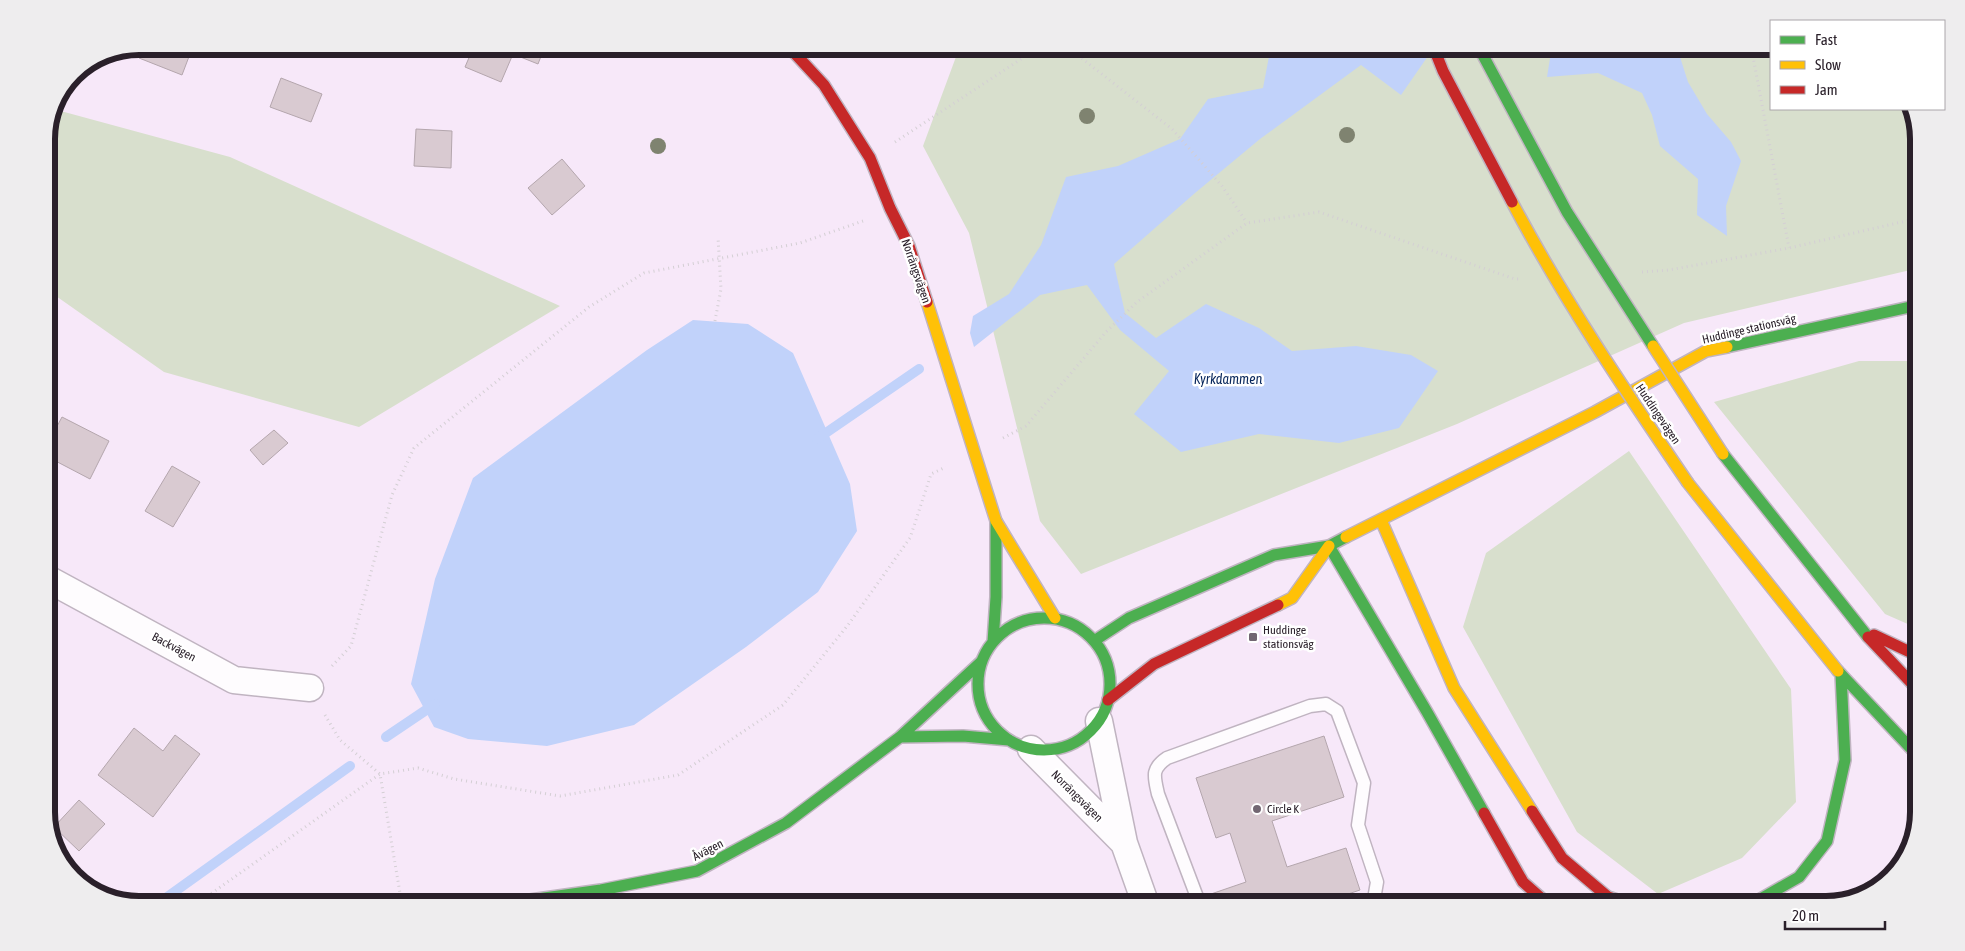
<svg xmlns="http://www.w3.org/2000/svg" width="1965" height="951" font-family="'Asap Condensed',sans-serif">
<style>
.green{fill:#d8dfcd}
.water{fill:#c1d2fa}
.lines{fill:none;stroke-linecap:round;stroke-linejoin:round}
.stream{stroke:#c1d2fa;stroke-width:10}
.building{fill:#d9cad1;stroke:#b4a6ad}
.lane-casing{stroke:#c0b4c1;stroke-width:15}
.street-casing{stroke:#c0b4c1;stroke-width:29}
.fast-casing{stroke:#c0b4c1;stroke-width:14}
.slow-casing{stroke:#c0b4c1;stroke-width:14}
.jam-casing{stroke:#c0b4c1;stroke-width:14}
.path{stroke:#d4cfd4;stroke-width:3;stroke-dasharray:1 4;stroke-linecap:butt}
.lane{stroke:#fefcfe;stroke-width:12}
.street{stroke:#fefcfe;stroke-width:26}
.fast{stroke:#4caf50;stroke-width:11}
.slow{stroke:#ffc107;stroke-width:11}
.jam{stroke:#c62828;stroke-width:11}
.fast-bridge-casing{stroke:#c0b4c1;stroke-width:14;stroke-linecap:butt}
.slow-bridge-casing{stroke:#c0b4c1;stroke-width:14;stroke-linecap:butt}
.jam-bridge-casing{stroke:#c0b4c1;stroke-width:14;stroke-linecap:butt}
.fast-bridge{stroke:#4caf50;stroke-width:11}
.slow-bridge{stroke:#ffc107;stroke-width:11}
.jam-bridge{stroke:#c62828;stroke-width:11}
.tree{fill:#7f8370}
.poi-dot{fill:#726672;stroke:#fff;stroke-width:2}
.labels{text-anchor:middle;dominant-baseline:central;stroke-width:5;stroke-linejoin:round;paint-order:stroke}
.street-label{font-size:12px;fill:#2a202a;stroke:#fff}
.poi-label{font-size:12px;fill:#2a202a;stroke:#fff;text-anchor:start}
.water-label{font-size:14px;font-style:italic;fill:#07265b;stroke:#fff}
.rim{fill:none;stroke:#2a202a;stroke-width:6}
</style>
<rect width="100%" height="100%" fill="#f7e8f9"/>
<!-- green -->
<path class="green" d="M960,46h811v63h139l9,24v135l-235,55 -227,101 -376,150 -41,-53 -71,-288 -46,-87z
M57,110l173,47 330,149 -201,121 -195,-55 -118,-83v-156z
M1859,361h60v268l-34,-15 -171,-212z
M1629,451l162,238 5,113 -54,56 -84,36 -81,-62 -114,-205 23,-74z"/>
<!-- water -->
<path class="water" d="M1271,46h164l-34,49 -40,-30 -101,74 -65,54 -81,71 11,49 31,25 50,-34 53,24 33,23 64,-5 55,9 27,16 -39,57 -60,15 -80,-9 -78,18 -47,-38 35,-43 -49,-41 -33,-45 -47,10 -66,52 -4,-14 3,-17 36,-22 32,-49 25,-68 52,-11 62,-27 28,-40 55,-11z
M1552,46h139l-11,11 8,25 19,32 24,28 10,19 -15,45 1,30 -30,-21 1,-36 -38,-33 -8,-31 -10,-22 -44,-20 -51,4z
M693,320l55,4 45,29 57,131 7,47 -39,61 -72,55 -112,78 -87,21 -79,-7 -34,-12 -23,-43 24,-105 38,-101 174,-128z"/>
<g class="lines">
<!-- stream -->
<path class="stream" d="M817,439l102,-70
M386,737l49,-33
M156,905l194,-139"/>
</g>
<!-- building -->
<path class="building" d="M144,46h49l-11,29 -43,-17z
M474,46h71l-7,18 -25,-10 -12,28 -36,-15z
M281,78l41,16 -11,28 -41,-15z
M416,129l36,2 -1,37 -37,-2z
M562,159l23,27 -33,29 -24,-27z
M62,417l47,24 -19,38 -44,-23v-9z
M274,430l14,13 -25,22 -13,-15z
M172,466l28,16 -27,45 -28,-16z
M134,728l29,23 12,-16 25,19 -47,63 -55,-42z
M1324,736l20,61 -72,24 15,46 59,-19 14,42 -45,15h-103l-4,-10 38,-13 -16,-49 -14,5 -20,-60z
M79,800l26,24 -26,27 -25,-24z"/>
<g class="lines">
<defs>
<path id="lane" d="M1200,905l-42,-111c-4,-18 -7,-25 9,-36l143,-52 16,-2 11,7 27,72 -6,42 19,57 -4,23"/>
<path id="street" d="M46,578l188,102 76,8
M1099,721l25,122 22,62
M1031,749l93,94"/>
<path id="fast" d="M1727,347l192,-42
M1723,454l145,183
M1329,546l98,166 57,101
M978 684a66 66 0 1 1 132 0a66 66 0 1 1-132 0Z
M1094,641l35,-23 145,-63 55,-9 17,-9
M993,642l3,-45v-76
M1838,671l81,86
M900,737l63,-1 46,4
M1856,896l29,-16
M495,905l106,-15 96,-19 89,-48 114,-86 81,-75
M1750,905l49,-28 28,-36 18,-81 -4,-86"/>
<path id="slow" d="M927,302l69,219 59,97
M1688,483l150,188
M1381,520l73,168 78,123
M1346,537l249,-125 111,-61 21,-4
M1278,605l14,-7 37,-52"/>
<path id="jam" d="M788,46l36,39 46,73 20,50 19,38 18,56
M1874,635l36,17h9
M1868,637l51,54
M1108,700l46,-36 124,-59
M1532,811l30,47 46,39 24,8
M1484,813l39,69 26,23"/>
</defs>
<!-- lane casing -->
<use href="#lane" class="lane-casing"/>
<!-- street casing -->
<use href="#street" class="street-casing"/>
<!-- fast casing -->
<use href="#fast" class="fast-casing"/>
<!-- slow casing -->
<use href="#slow" class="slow-casing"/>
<!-- jam casing -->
<use href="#jam" class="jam-casing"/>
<!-- path -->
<path class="path" d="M1066,46l106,83 50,57 25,37
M1751,46l38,202
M895,142l146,-96
M1642,272l27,-2 120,-22 130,-30
M715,321l6,-32 -3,-52
M1003,438l23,-12 80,-94 31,-30 110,-79 72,-11 196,67h5
M332,666l19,-20 41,-151 22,-47 175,-141 55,-34 156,-30 63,-22
M325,715l15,25 40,34 22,131
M195,905l185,-131 38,-6 36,11 106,17 118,-21 105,-70 65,-80 62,-87 21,-64 15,-7"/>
<!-- lane -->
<use href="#lane" class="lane"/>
<!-- street -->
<use href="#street" class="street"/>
<!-- fast -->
<use href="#fast" class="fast"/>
<!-- slow -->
<use href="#slow" class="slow"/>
<!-- jam -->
<use href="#jam" class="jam"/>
<defs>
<path id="fast-bridge" d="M1478,46l89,166 86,134"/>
<path id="slow-bridge" d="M1512,202c52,98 114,190 176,281
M1653,346l70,108"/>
<path id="jam-bridge" d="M1433,46l10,25 69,131"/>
</defs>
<!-- fast-bridge casing -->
<use href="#fast-bridge" class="fast-bridge-casing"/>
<!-- slow-bridge casing -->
<use href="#slow-bridge" class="slow-bridge-casing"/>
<!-- jam-bridge casing -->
<use href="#jam-bridge" class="jam-bridge-casing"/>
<!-- fast-bridge -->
<use href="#fast-bridge" class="fast-bridge"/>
<!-- slow-bridge -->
<use href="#slow-bridge" class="slow-bridge"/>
<!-- jam-bridge -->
<use href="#jam-bridge" class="jam-bridge"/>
</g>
<!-- trees -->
<g class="tree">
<circle cx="1087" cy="116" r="8"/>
<circle cx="1347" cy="135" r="8"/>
<circle cx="658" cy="146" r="8"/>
</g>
<!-- markers -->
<g class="poi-dot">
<rect x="1248" y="632" width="10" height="10" rx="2.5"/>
<circle cx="1257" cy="809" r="5"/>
</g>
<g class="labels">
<!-- street labels -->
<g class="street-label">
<text transform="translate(916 271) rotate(71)">Norrängsvägen</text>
<text transform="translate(1749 329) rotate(-13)">Huddinge stationsväg</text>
<text transform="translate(1658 414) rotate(56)">Huddingevägen</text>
<text transform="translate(174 647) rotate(28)">Backvägen</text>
<text transform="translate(1077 796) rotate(45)">Norrängsvägen</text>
<text transform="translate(708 850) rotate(-27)">Åvägen</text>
</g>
<!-- poi labels -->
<g class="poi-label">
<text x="1263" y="630">Huddinge<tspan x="1263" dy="14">stationsväg</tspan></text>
<text x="1267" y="809">Circle K</text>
</g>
<!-- water labels -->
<g class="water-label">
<text x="1228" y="379">Kyrkdammen</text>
</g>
</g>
<!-- crop -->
<path d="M0 0H1965V951H0ZM139 55H1826A84 84 0 0 1 1910 139V812A84 84 0 0 1 1826 896H139A84 84 0 0 1 55 812V139A84 84 0 0 1 139 55Z" fill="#eeedee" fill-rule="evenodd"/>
<path class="rim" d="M139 55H1826A84 84 0 0 1 1910 139V812A84 84 0 0 1 1826 896H139A84 84 0 0 1 55 812V139A84 84 0 0 1 139 55Z"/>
<!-- legend -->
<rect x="1770" y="20" width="175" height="90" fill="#ffffff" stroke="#aaa6aa"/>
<rect x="1780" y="36" width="25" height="8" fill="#4caf50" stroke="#aaa6aa"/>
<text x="1815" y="45" font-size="15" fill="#2a202a">Fast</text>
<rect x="1780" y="61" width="25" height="8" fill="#ffc107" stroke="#aaa6aa"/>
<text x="1815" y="70" font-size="15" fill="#2a202a">Slow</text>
<rect x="1780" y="86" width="25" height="8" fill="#c62828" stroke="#aaa6aa"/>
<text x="1815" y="95" font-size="15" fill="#2a202a">Jam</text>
<!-- scale -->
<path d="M1785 921v8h100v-8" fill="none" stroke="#2a202a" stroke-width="2.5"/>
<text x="1792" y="921" font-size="15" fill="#2a202a" stroke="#ffffff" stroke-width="4" paint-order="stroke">20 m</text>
</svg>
